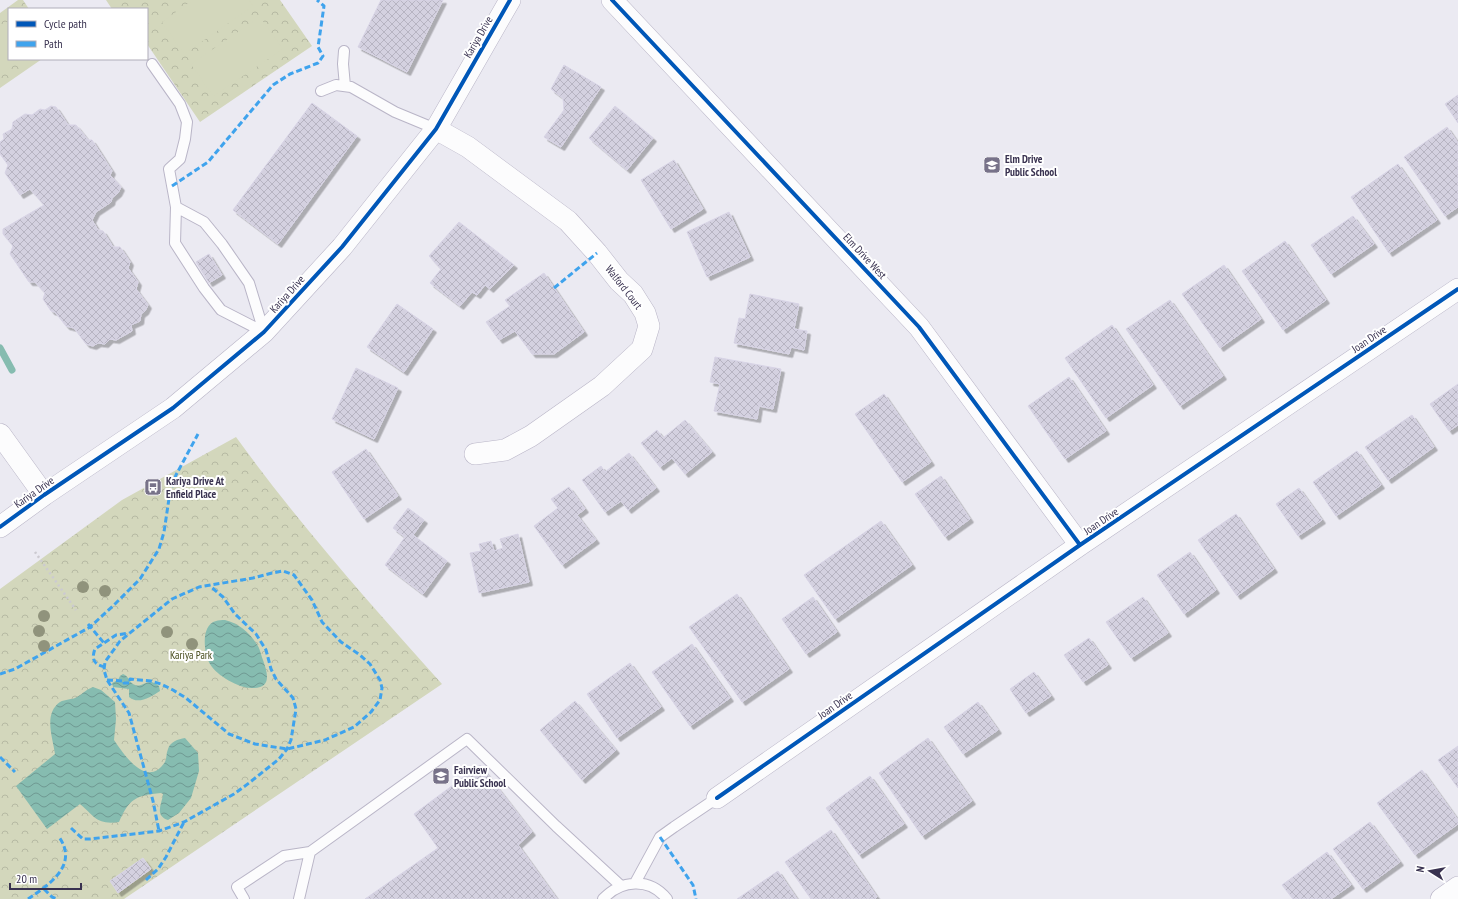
<svg xmlns="http://www.w3.org/2000/svg" width="1458" height="899" font-family="'PT Sans Narrow',sans-serif">
<style>
.forest{fill:url(#forest-crowns)}
.garden{fill:#d3d7bc}
.water{fill:url(#water-waves)}
.lines{fill:none;stroke-linecap:round;stroke-linejoin:round}
.stream{stroke:#86bcb0;stroke-width:7}
.building{fill:url(#building-cross-hatch);stroke:#d8d4e6;filter:url(#shadow)}
.lane-casing{stroke:#b9b5c7;stroke-width:12}
.street-casing{stroke:#b9b5c7;stroke-width:22}
.path{stroke:#cccad1;stroke-width:2.5;stroke-dasharray:2 3;stroke-linecap:butt}
.lane{stroke:#fcfcfd;stroke-width:10}
.street{stroke:#fcfcfd;stroke-width:21}
.quiet{stroke:#3fa3ed;stroke-width:3;stroke-dasharray:6 3;stroke-linecap:butt}
.cycleway-casing{stroke:#fff;stroke-width:6}
.cycleway{stroke:#0057b8;stroke-width:4}
.tree{fill:#90937c}
.labels{text-anchor:middle;dominant-baseline:central;stroke-width:4;stroke-linejoin:round;paint-order:stroke}
.street-label{font-size:11px;fill:#393250;stroke:#fff}
.poi-label{font-size:11px;font-weight:bold;fill:#393250;stroke:#fff;text-anchor:start}
.park-label{font-size:11px;fill:#464b1b;stroke:#fff}
</style>
<defs>
<pattern id="forest-crowns" width="20" height="18" patternUnits="userSpaceOnUse"><rect width="20" height="18" fill="#d3d7bc"/><path d="M2 6a3 3 0 1 1 6 0M12 15a3 3 0 1 1 6 0" fill="none" stroke="#b6b9a3"/></pattern>
<pattern id="water-waves" width="16" height="10" patternUnits="userSpaceOnUse"><rect width="16" height="10" fill="#86bcb0"/><path d="M0 5q4-4 8 0t8 0" fill="none" stroke="#6f9992"/></pattern>
<pattern id="building-cross-hatch" width="8" height="8" patternUnits="userSpaceOnUse"><rect width="8" height="8" fill="#d4d1e0"/><path d="M0 0l8 8M0 8l8-8" fill="none" stroke="#b7b4c2"/></pattern>
<filter id="shadow"><feDropShadow dx="3.5" dy="3.5" stdDeviation="0" flood-color="#0004"/></filter>
</defs>
<rect width="100%" height="100%" fill="#ebeaf2"/>
<!-- forest -->
<path class="forest" d="M18,0h5l6,9h-20v50h33l-42,29v-75z
M106,0h174l32,46 -112,76 -53,-78v-35h-35z
M236,437c63,87 134,167 206,247l-318,215h-124v-310l122,-89z"/>
<!-- garden -->
<path class="garden" d="M193,0h56l4,6 -69,48 -22,-32z
M260,17l23,32 -70,47 -22,-32z
M9,21v38h13l-22,16v-48z"/>
<!-- water -->
<path class="water" d="M225,620c13,3 24,12 31,23 4,5 5,12 7,17 5,14 9,29 -12,28 -12,0 -34,-12 -41,-24 -6,-10 -10,-39 6,-43 2,-1 6,-1 9,-1z
M123,674c6,2 6,9 12,11 8,3 13,-9 24,1l1,5c-9,6 -22,14 -31,6v-8l-16,-2 -1,-4 6,-3 2,-4z
M93,687l8,3 14,12 1,17 -2,21c11,16 33,49 51,22 2,-4 1,-9 3,-13 2,-7 10,-10 17,-11l13,15 1,18 -8,27 -12,15 -11,7c-14,-5 -6,-16 -5,-26l-2,-1c-25,2 -32,6 -42,29 -22,3 -24,-5 -39,-18l-33,25 -31,-43 39,-32c-2,-16 -12,-40 5,-52 5,-3 12,-2 17,-5 7,-4 8,-7 16,-10z"/>
<g class="lines">
<!-- stream -->
<path class="stream" d="M0,348l12,22"/>
</g>
<!-- building -->
<path class="building" d="M381,0h62l-36,72 -49,-25z
M564,65l37,22 -40,60 -17,-10 20,-27 -1,-12 -12,-9z
M1458,95v28l-13,-19z
M312,103l45,33 -79,108 -45,-34z
M51,106l5,1 12,18h8l12,15h4l20,31 -2,4 11,12 -3,6 -6,5 -1,4 -15,10 -4,8 6,10 5,1 10,16h7l10,15 -2,6 10,14 -2,7 12,16 -3,6 -4,3 -1,7 -9,4 1,6 -16,9 -6,-1 -5,5 -7,-1 -5,3 -7,-2 -12,-16 -8,-2 -11,-14 -4,-1 -8,-12 2,-6 -10,-11h-6l-19,-28 3,-8 -10,-12v-5l41,-24 -14,-16 -10,6 -15,-22 3,-8 -8,-11v-12l4,-3 -1,-5 9,-5 1,-7 12,-8 7,1 8,-6 5,1z
M615,106l38,32 -26,32 -38,-32z
M1447,127l11,16v64l-13,9 -41,-59z
M674,160l29,49 -32,20 -30,-49z
M1398,164l39,56 -48,33 -38,-56z
M729,212l21,45 -43,20 -20,-45z
M1353,216l21,28 -43,30 -20,-29z
M459,222l55,43 -24,24 -5,-4 -8,10 -5,-3 -12,14 -30,-23 11,-14 -12,-13z
M1285,241l41,59 -43,30 -41,-59z
M209,254l13,21 -13,8 -13,-21z
M1224,265l37,54 -41,29 -38,-54z
M544,273l40,59 -30,22h-22l-17,-23 -16,9 -13,-18 24,-16 -5,-6z
M750,294l49,10 -5,25 13,2 -3,19 -13,-3 -2,7 -55,-11 5,-25 6,1z
M1170,300l53,76 -43,30 -54,-77z
M397,304l36,25 -29,43 -37,-25z
M1112,325l41,60 -47,33 -41,-60z
M715,357l66,12 -8,40 -14,-3 -2,13 -43,-8 6,-27 -10,-2z
M356,368l42,20 -24,51 -42,-20z
M1069,377l37,54 -41,28 -37,-53z
M1458,384v41l-9,6 -19,-27z
M884,394l47,68 -29,20 -47,-68z
M1412,415l22,32 -46,33 -23,-33z
M685,420l27,32 -27,22 -13,-16 -12,9 -19,-24 16,-13 6,8z
M366,449l32,47 -34,23 -32,-47z
M1357,451l24,34 -45,31 -23,-34z
M629,453l27,35 -28,22 -7,-9 -16,11 -23,-32 19,-14 4,6z
M941,476l29,43 -25,18 -30,-43z
M569,487l16,22 -8,6 19,25 -34,25 -28,-39 24,-18 -7,-9z
M1299,488l23,32 -24,16 -22,-32z
M408,508l16,12 -11,15 34,26 -24,33 -38,-29 20,-28 -12,-9z
M1236,514l38,55 -37,27 -39,-56z
M881,521l31,44 -77,54 -31,-44z
M518,534l11,48 -50,11 -9,-40 11,-2 -2,-7 12,-3 3,10 9,-3 -3,-9z
M1190,552l26,38 -32,24 -27,-39z
M737,594l52,75 -47,33 -53,-75z
M813,597l24,35 -31,22 -24,-35z
M1143,597l25,36 -37,25 -25,-36z
M1089,638l19,27 -25,17 -19,-27z
M692,644l38,54 -40,28 -38,-54z
M630,663l31,44 -44,31 -30,-44z
M1034,672l17,24 -25,17 -16,-24z
M575,701l41,49 -34,30 -42,-50z
M978,702l20,28 -35,24 -19,-27z
M928,738l44,63 -50,35 -43,-63z
M1458,746v42l-20,-28z
M480,765l52,67 -14,13 39,54h-192l73,-51 -24,-34z
M1422,770l36,50v4l-43,31 -38,-52z
M870,776l34,48 -45,31 -33,-47z
M1370,822l30,40 -37,27 -30,-40z
M831,830l46,67 -2,2h-64l-26,-37z
M1327,852l24,33 -20,14h-38l-11,-14z
M143,858l8,11 -33,24 -8,-12z
M778,871l19,28h-60z"/>
<g class="lines">
<defs>
<path id="lane" d="M344,51l-1,13 2,22
M152,64l28,40 7,18 -2,17 -5,20 -11,10 7,38 -1,36 29,45 17,22 43,22
M321,91l15,-6 15,2 44,25 41,17
M176,207l28,15 18,22 27,39 15,49
M635,883l25,-46 14,-10 43,-29
M244,899l-7,-12 47,-31 26,-4 157,-113 89,87 65,60
M299,899l11,-47
M603,899c18,-19 46,-22 64,0"/>
<path id="street" d="M612,0l307,327 161,218
M436,129l32,18 100,74 29,32 22,28 14,13 12,19 4,13 -7,23 -40,37 -71,50 -26,14 -30,4
M0,434l44,61
M0,527l44,-32 129,-87 91,-76 78,-85 94,-118 74,-129
M717,798l363,-253 378,-256
M1441,899l17,-12"/>
</defs>
<!-- lane casing -->
<use href="#lane" class="lane-casing"/>
<!-- street casing -->
<use href="#street" class="street-casing"/>
<!-- path -->
<path class="path" d="M35,552l41,58"/>
<!-- lane -->
<use href="#lane" class="lane"/>
<!-- street -->
<use href="#street" class="street"/>
<!-- quiet -->
<path class="quiet" d="M172,186l36,-24 65,-77 17,-11 28,-11 5,-7 -5,-9 6,-41 -7,-6
M554,288l43,-35
M88,624l16,19
M105,667c-11,-2 -14,-8 -10,-18l21,-14 13,-2
M0,674l15,-5 75,-42 24,-22 26,-26 19,-30 5,-17 6,-40 6,-17 22,-41
M107,680l17,1v2h6v-4l21,2 10,3 12,6 13,8 43,36 26,10 32,5 38,-9 29,-13 17,-15 9,-12 2,-12 -2,-8 -10,-16 -10,-9 -19,-13 -19,-20 -10,-22 -18,-25 -11,-4 -11,2 -19,5 -54,9 -27,12 -52,42 -15,21 -1,8 3,10 22,33 24,88 6,30
M0,757l15,15
M71,828l12,11h7l69,-8 25,-9 50,-28 15,-11 30,-24 8,-10 4,-9 5,-31 -3,-11 -17,-19 -5,-10 -5,-19 -10,-16 -21,-20 -12,-17 -13,-11
M660,837l33,48 3,14
M146,880l12,-11 8,-12 18,-35
M44,889l8,8 5,2
M28,899c21,-14 51,-34 31,-62"/>
<defs>
<path id="cycleway" d="M612,0l307,327 161,218
M0,527l44,-32 129,-87 91,-76 78,-85 94,-118 74,-129
M717,798l363,-253 378,-256"/>
</defs>
<!-- cycleway casing -->
<use href="#cycleway" class="cycleway-casing"/>
<!-- cycleway -->
<use href="#cycleway" class="cycleway"/>
</g>
<!-- trees -->
<g class="tree">
<circle cx="83" cy="587" r="6"/>
<circle cx="105" cy="591" r="6"/>
<circle cx="44" cy="616" r="6"/>
<circle cx="39" cy="631" r="6"/>
<circle cx="167" cy="632" r="6"/>
<circle cx="192" cy="644" r="6"/>
<circle cx="44" cy="646" r="6"/>
</g>
<!-- icons -->
<defs>
<symbol id="school-square" viewBox="-11 -11 22 22"><rect x="-9" y="-9" width="18" height="18" rx="4" fill="#777289" stroke="#fff"/><path d="M0-5L7-2L0 1L-7-2ZM-4 1L0 2.5L4 1V4Q0 6-4 4Z" fill="#fff"/></symbol>
<symbol id="bus-square" viewBox="-11 -11 22 22"><rect x="-9" y="-9" width="18" height="18" rx="4" fill="#777289" stroke="#fff"/><path d="M-5-6H5V4H4V6H2V4H-2V6H-4V4H-5ZM-3.5-4V0h7V-4ZM-3.5 1.2v1.5H-2V1.2ZM2 1.2v1.5H3.5V1.2Z" fill="#fff"/></symbol>
</defs>
<g fill-rule="evenodd">
<use href="#school-square" x="982" y="155" width="20" height="20"/>
<use href="#bus-square" x="143" y="477" width="20" height="20"/>
<use href="#school-square" x="431" y="766" width="20" height="20"/>
</g>
<g class="labels">
<!-- street labels -->
<g class="street-label">
<text transform="translate(478 37) rotate(-60)">Kariya Drive</text>
<text transform="translate(865 256) rotate(47)">Elm Drive West</text>
<text transform="translate(624 287) rotate(52)">Walford Court</text>
<text transform="translate(287 294) rotate(-48)">Kariya Drive</text>
<text transform="translate(1369 339) rotate(-34)">Joan Drive</text>
<text transform="translate(34 492) rotate(-35)">Kariya Drive</text>
<text transform="translate(1101 521) rotate(-34)">Joan Drive</text>
<text transform="translate(835 705) rotate(-35)">Joan Drive</text>
</g>
<!-- poi labels -->
<g class="poi-label">
<text x="1005" y="159">Elm Drive<tspan x="1005" dy="13">Public School</tspan></text>
<text x="166" y="481">Kariya Drive At<tspan x="166" dy="13">Enfield Place</tspan></text>
<text x="454" y="770">Fairview<tspan x="454" dy="13">Public School</tspan></text>
</g>
<!-- park labels -->
<g class="park-label">
<text x="191" y="655">Kariya Park</text>
</g>
</g>
<!-- legend -->
<rect x="8" y="8" width="140" height="52" fill="#ffffff" stroke="#b0adb9"/>
<rect x="16" y="21" width="20" height="6" fill="#0057b8" stroke="#b0adb9"/>
<text x="44" y="28" font-size="12" fill="#393250">Cycle path</text>
<rect x="16" y="41" width="20" height="6" fill="#3fa3ed" stroke="#b0adb9"/>
<text x="44" y="48" font-size="12" fill="#393250">Path</text>
<!-- north arrow -->
<g transform="translate(1430 871) rotate(281)" stroke="#ffffff" stroke-width="3" paint-order="stroke">
<path d="M0-3L7 15L0 10L-7 15Z" fill="#393250"/>
<text y="-6" font-size="11" font-weight="bold" text-anchor="middle" fill="#393250">N</text>
</g>
<!-- scale -->
<path d="M10 883v6h71v-6" fill="none" stroke="#393250" stroke-width="2"/>
<text x="16" y="883" font-size="12" fill="#393250" stroke="#ffffff" stroke-width="3" paint-order="stroke">20 m</text>
</svg>
